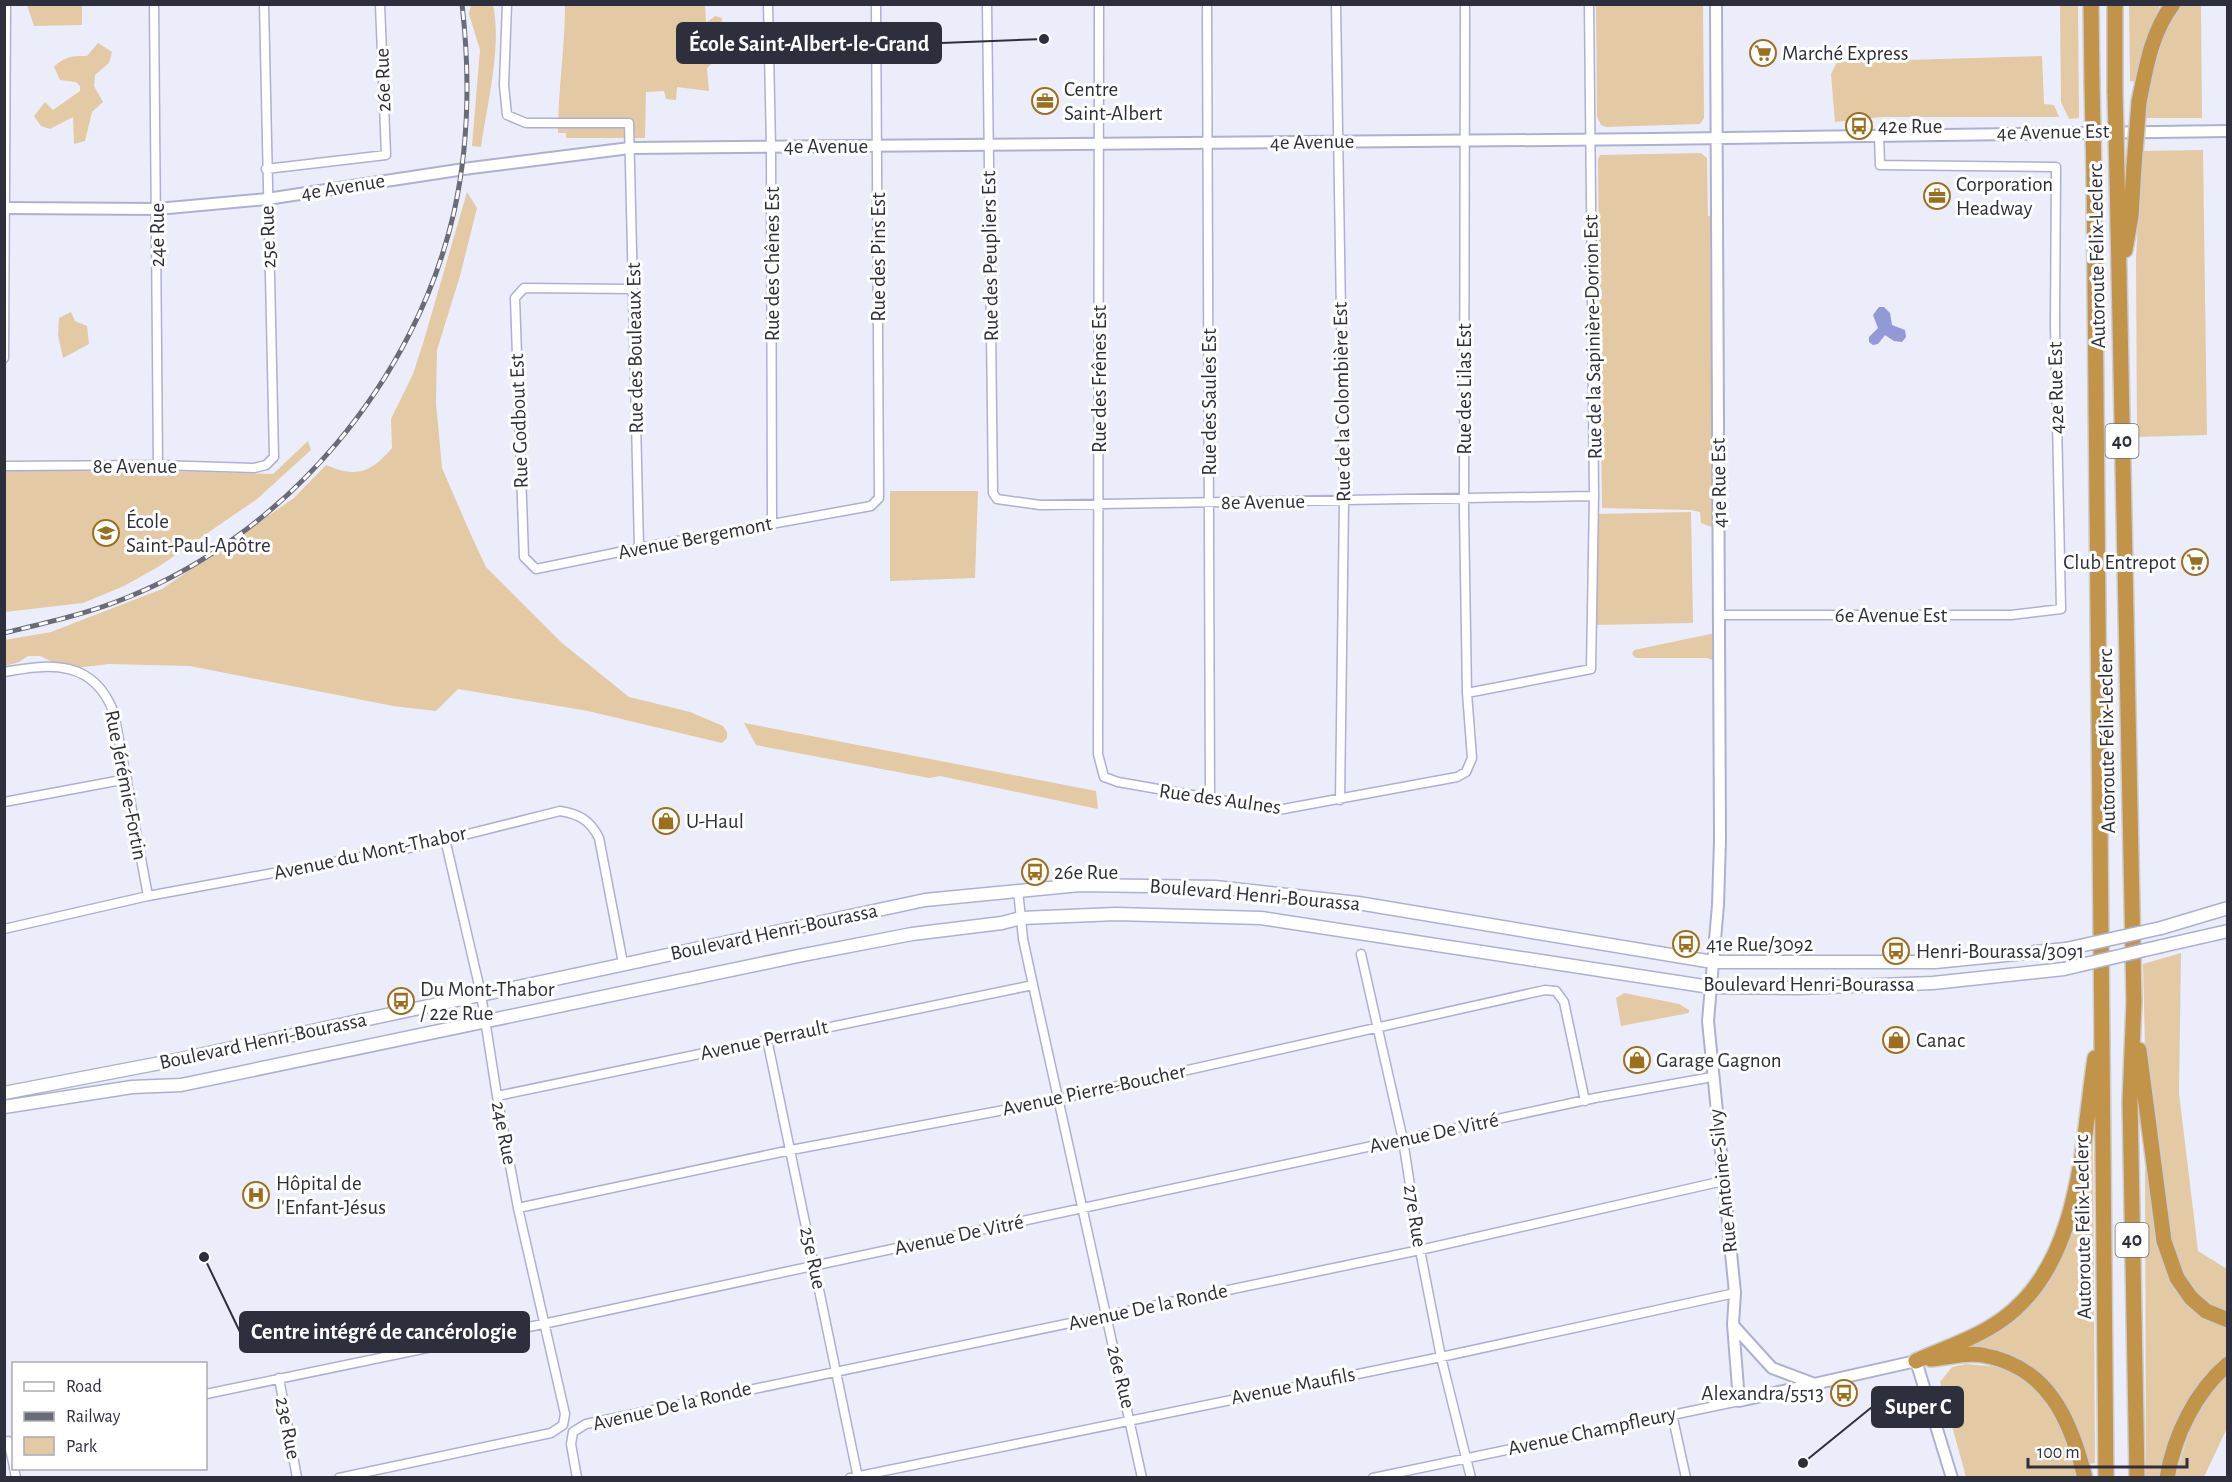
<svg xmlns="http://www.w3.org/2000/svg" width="2232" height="1482" font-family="'Alegreya Sans',sans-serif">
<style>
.green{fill:#e3c9a4}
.water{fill:#9398d6}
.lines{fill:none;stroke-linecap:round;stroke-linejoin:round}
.minor-casing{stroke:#adb0d2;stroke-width:11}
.tertiary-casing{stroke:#adb0d2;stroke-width:14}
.secondary-casing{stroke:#adb0d2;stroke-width:15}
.motorway-casing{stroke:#cdcdd0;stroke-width:18}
.minor{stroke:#fff;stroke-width:8}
.tertiary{stroke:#fff;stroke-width:10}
.secondary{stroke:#fff;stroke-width:12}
.motorway{stroke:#c2944a;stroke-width:15}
.rail-casing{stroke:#6a6b78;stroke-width:5}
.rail{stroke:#fff;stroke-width:3;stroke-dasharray:9;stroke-linecap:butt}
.secondary-bridge-casing{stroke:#adb0d2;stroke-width:15;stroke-linecap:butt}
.motorway-bridge-casing{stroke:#cdcdd0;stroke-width:18;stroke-linecap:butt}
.secondary-bridge{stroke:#fff;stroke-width:12}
.motorway-bridge{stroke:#c2944a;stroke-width:15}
.labels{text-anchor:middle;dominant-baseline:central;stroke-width:6;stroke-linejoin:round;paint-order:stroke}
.shield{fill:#fff;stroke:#6d6d76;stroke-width:1.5}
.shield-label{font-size:20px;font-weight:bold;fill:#2e2f3c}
.poi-label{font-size:21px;fill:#2e2f3c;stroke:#fff;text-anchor:start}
.street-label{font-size:21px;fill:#2e2f3c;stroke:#fff}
.leader{fill:none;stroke:#2e2f3c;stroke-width:2}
.callout-dot{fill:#2e2f3c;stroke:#fff;stroke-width:2}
.callout{fill:#2e2f3c;stroke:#2e2f3c;stroke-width:2}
.callout-label{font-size:22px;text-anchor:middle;font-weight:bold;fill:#fff}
</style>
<rect width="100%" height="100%" fill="#ecedfb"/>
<!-- green -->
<path class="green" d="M27,5h55v20l-48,1z
M471,5h22c9,41 -6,100 -12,142l-9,-1 8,-96 -11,-36z
M565,5h140l1,18 9,-7 7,2 -3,39 -12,11 2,23 -32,-4 -1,13 -10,-1 -2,-8 -18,1 -1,46h-79v-5h-8c0,-43 7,-85 7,-128z
M1596,5h107l1,113 -4,6 -94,3 -5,-2 -4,-9z
M2060,5h18l1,113 -10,1 -8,-17z
M2129,5h31l-11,29 -12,48 -7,-1z
M2178,5h23l1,113h-58l12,-64z
M98,43l14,9 -3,11 -14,12 -1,11 9,16 -11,10 -7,29 -11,3 -1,-27 -23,12 -9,-3 -7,-10 11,-14 8,8 27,-19v-5l-4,-4 -16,-2 -6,-13c11,-11 19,-11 33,-11z
M2042,56l2,48 10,1 5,12h-177l-47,5 -4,-48 6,-12z
M2203,150l4,285 -70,2 -1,-177 5,-109z
M1701,153l6,5 1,58h2l4,312 -13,-5 -1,-11 -9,-2 -89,-2 -4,-349 2,-4z
M467,192l10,16 -17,68 -23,74 -1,53 6,65 29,67 15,32 76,76 67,54 61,15 33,14 4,6v6l-5,5 -134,-32 -130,-22 -22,22 -43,-5 -203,-40 -81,-2 -42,5 -27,-13h-12l-9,6 -14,4v-26l46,-8 111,-43 132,-91 32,-33c30,13 45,8 66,-17l-1,-29 22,-45 11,-34z
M71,312l4,9 12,5 2,18 -26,14 -5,-23 1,-17z
M308,441l3,9 -54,49 -99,68 -34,19 -41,17 -78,9v-146l268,8z
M890,491h88l-3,87 -85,3z
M1691,512l2,111 -101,2 2,-111z
M1715,633v28l-8,-3h-71l-4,-4 2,-4z
M744,723l352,68 2,18 -158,-33 -11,2 -173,-33z
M2181,953l-2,140 19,158 29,18v47l-31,-19 -24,-40 -26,-172 -3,-121z
M1624,993l55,11 10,6v3l-68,13 -5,-28z
M2086,1135h7l2,328 -6,1 -60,-95 -79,-15 99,-76z
M2150,1168l19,105 58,54v30l-65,120h-16l-1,-308z
M1966,1364l34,3 19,8 34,28 29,74h-116l-26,-95 12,-15z
M2227,1373v55l-23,49 -28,1c12,-48 20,-68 51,-105z"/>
<!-- water -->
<path class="water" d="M1879,307h5l6,6 2,12 13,5 1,7 -4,5 -8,-1 -9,-6 -7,9 -5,1 -4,-3v-5l9,-9 -5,-13z"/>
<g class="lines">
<defs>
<path id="minor" d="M154,4l4,461
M507,4l-3,81 3,30 19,8h103l10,425
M768,4l3,143 1,376
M987,4l6,489 4,6 43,6 554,-9
M1099,4l-1,750 6,23 14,5 160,28 179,-33 9,-5 6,-14 -5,-65 -3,-180 1,-509
M1207,4l3,795
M1336,4l8,497 -4,299
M266,169l120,-14 -6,-151
M633,289l-109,-1 -9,10 9,259 12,12 103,-21 232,-42 8,-8 -3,-494
M4,358l2,-354
M4,466l154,-1 96,3 12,-3 8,-8 -10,-453
M1720,615h291l50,-6 -6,-284 1,-158 -176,-2 -1,-30
M4,672c48,-9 90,-12 110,41l34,183
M1467,693l124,-24 3,-173 -5,-492
M4,802l123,-23
M1018,890l5,49 10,46 109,493
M4,929l144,-33 272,-50 140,-35c19,3 30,9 39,27l24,125
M1361,954l42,186 17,110 21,107 30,121
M767,1039l91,439
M497,1096l536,-111
M518,1208l273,-58 250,-47 504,-113 11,1 8,11 21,99
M279,1378l18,100
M206,1394l337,-70 1052,-226 117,-21
M1672,1414l14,64
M8,1441l6,25
M14,1468l2,10
M339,1478l212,-45 12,-8 2,-11 -47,-206 -21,-112 -16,-102 -36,-155
M577,1478l-6,-34 2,-12 13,-8 834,-174 303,-69
M850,1478l591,-121 294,-64
M1373,1478l366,-77"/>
<path id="tertiary" d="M1716,4l4,836 -2,65 -10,116 27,272 -2,31 6,77 177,-40 36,117
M4,208l153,1 110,-10 204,-31 159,-20 1022,-9 576,-8
M1733,1325l39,43 40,15"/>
<path id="secondary" d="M2161,928l67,-20
M2162,946l66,-15
M4,1093l172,-33 749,-160 155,-15 135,2 143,16 355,59h222l131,-13
M4,1107l128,-20 49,-2 617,-129 114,-22 90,-11 19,-5 95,-4 145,4 449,69 88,1 135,-5 131,-14"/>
<path id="motorway" d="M2091,4l1,80
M2115,4v88
M2139,102c7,-34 12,-69 34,-98
M2117,175l17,827 -4,99 7,377
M2094,178l12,1300
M2125,250l6,-34 3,-50
M2139,1050l25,191 13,37 14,20 15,13 22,9
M1931,1359c15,-1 35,-7 51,-4 66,11 89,65 103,123
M1916,1361c29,-13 61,-23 87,-42 78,-56 79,-175 92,-261
M2167,1478c7,-42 28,-86 61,-114"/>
</defs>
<!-- minor casing -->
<use href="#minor" class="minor-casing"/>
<!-- tertiary casing -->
<use href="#tertiary" class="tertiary-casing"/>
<!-- secondary casing -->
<use href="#secondary" class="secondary-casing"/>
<!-- motorway casing -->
<use href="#motorway" class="motorway-casing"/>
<!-- minor -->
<use href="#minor" class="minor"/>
<!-- tertiary -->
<use href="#tertiary" class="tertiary"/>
<!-- secondary -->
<use href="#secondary" class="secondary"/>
<!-- motorway -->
<use href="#motorway" class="motorway"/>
<defs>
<path id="rail" d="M4,633c41,-10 83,-19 122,-35 161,-64 290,-218 328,-386 15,-68 16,-139 8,-208"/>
</defs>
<!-- rail casing -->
<use href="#rail" class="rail-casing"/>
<!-- rail -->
<use href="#rail" class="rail"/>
<defs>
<path id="secondary-bridge" d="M2066,949l95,-21
M2064,969l98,-23"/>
<path id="motorway-bridge" d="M2092,84l2,94
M2115,92l2,83
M2134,166l5,-64"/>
</defs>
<!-- secondary-bridge casing -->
<use href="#secondary-bridge" class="secondary-bridge-casing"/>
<!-- motorway-bridge casing -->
<use href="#motorway-bridge" class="motorway-bridge-casing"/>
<!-- secondary-bridge -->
<use href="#secondary-bridge" class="secondary-bridge"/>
<!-- motorway-bridge -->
<use href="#motorway-bridge" class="motorway-bridge"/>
</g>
<!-- icons -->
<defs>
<symbol id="supermarket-ring" viewBox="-11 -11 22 22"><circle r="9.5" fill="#fff" stroke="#9c6f1f" stroke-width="1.5"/><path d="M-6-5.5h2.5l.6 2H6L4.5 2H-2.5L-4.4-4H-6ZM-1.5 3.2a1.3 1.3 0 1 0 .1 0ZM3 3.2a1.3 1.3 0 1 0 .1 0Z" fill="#9c6f1f"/></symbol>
<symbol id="office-ring" viewBox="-11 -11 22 22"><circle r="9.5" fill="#fff" stroke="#9c6f1f" stroke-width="1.5"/><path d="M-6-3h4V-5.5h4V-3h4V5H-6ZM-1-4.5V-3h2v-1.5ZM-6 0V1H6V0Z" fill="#9c6f1f"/></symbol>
<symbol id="bus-ring" viewBox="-11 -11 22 22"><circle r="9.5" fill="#fff" stroke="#9c6f1f" stroke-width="1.5"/><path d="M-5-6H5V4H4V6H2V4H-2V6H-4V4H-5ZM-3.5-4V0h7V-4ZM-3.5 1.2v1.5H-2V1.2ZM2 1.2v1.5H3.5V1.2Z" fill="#9c6f1f"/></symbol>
<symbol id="school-ring" viewBox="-11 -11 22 22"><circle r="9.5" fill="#fff" stroke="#9c6f1f" stroke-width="1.5"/><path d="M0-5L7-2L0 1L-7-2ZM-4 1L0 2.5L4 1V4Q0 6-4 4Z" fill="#9c6f1f"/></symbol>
<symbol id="shop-ring" viewBox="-11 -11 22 22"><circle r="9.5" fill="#fff" stroke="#9c6f1f" stroke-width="1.5"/><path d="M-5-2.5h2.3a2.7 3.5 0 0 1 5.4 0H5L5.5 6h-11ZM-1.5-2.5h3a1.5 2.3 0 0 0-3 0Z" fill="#9c6f1f"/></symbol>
<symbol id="hospital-ring" viewBox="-11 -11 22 22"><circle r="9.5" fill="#fff" stroke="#9c6f1f" stroke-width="1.5"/><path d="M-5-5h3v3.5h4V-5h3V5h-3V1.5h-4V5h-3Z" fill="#9c6f1f"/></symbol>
</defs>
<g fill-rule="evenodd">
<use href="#supermarket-ring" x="1748" y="38" width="30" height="30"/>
<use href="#office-ring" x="1030" y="86" width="30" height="30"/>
<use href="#bus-ring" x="1844" y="111" width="30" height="30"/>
<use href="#office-ring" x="1922" y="181" width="30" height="30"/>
<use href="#school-ring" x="91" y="518" width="30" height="30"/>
<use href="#supermarket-ring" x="2180" y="547" width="30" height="30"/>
<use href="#shop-ring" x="651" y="806" width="30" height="30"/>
<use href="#bus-ring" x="1020" y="857" width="30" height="30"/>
<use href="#bus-ring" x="1671" y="929" width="30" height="30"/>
<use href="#bus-ring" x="1881" y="936" width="30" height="30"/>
<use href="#bus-ring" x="386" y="986" width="30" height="30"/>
<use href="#shop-ring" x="1881" y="1025" width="30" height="30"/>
<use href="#shop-ring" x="1622" y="1045" width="30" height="30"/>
<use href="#hospital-ring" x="241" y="1180" width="30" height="30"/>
<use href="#bus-ring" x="1829" y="1378" width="30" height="30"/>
</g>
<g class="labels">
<!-- shield labels -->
<g class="shield">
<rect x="2105.5" y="424" width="33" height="34" rx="4.5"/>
<rect x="2115.5" y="1223" width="33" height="34" rx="4.5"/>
</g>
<g class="shield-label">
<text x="2122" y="441">40</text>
<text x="2132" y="1240">40</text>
</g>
<!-- poi labels -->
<g class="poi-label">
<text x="1782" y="53">Marché Express</text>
<text x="1064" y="89">Centre<tspan x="1064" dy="24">Saint-Albert</tspan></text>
<text x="1878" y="126">42e Rue</text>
<text x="1956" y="184">Corporation<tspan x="1956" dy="24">Headway</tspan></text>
<text x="126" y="521">École<tspan x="126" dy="24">Saint-Paul-Apôtre</tspan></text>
<text x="2176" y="562" text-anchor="end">Club Entrepot</text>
<text x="686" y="821">U-Haul</text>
<text x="1054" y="872">26e Rue</text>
<text x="1706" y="944">41e Rue/3092</text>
<text x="1916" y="951">Henri-Bourassa/3091</text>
<text x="420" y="989">Du Mont-Thabor<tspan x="420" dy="24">/ 22e Rue</tspan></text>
<text x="1916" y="1040">Canac</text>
<text x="1656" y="1060">Garage Gagnon</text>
<text x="276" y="1183">Hôpital de<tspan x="276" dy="24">l'Enfant-Jésus</tspan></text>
<text x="1824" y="1393" text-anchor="end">Alexandra/5513</text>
</g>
<!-- street labels -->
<g class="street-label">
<text transform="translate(383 80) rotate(-92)">26e Rue</text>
<text transform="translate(2053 132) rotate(-1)">4e Avenue Est</text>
<text transform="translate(1312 142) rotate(-1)">4e Avenue</text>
<text x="826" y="146">4e Avenue</text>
<text transform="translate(343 187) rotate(-9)">4e Avenue</text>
<text transform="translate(157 235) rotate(-90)">24e Rue</text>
<text transform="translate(268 237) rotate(-92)">25e Rue</text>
<text transform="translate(990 256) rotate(-91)">Rue des Peupliers Est</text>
<text transform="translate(2097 256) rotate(-91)">Autoroute Félix-Leclerc</text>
<text transform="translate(878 257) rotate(-90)">Rue des Pins Est</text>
<text transform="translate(772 264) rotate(-90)">Rue des Chênes Est</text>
<text transform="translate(1593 337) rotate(-91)">Rue de la Sapinière-Dorion Est</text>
<text transform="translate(635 348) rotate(-91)">Rue des Bouleaux Est</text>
<text transform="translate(1099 379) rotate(-90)">Rue des Frênes Est</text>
<text transform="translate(2056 388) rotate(-91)">42e Rue Est</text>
<text transform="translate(1464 389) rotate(-90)">Rue des Lilas Est</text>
<text transform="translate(1209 402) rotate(-90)">Rue des Saules Est</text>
<text transform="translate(1342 402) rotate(-91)">Rue de la Colombière Est</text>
<text transform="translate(519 421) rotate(-92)">Rue Godbout Est</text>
<text x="135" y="466">8e Avenue</text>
<text transform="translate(1719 483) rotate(-91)">41e Rue Est</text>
<text transform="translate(1263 502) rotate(-1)">8e Avenue</text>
<text transform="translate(695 538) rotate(-11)">Avenue Bergemont</text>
<text x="1891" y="615">6e Avenue Est</text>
<text transform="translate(2107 741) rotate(-91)">Autoroute Félix-Leclerc</text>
<text transform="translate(126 785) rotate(79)">Rue Jérémie-Fortin</text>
<text transform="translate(1220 799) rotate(8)">Rue des Aulnes</text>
<text transform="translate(370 853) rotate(-12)">Avenue du Mont-Thabor</text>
<text transform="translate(1255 895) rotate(5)">Boulevard Henri-Bourassa</text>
<text transform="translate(774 932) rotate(-12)">Boulevard Henri-Bourassa</text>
<text x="1809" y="984">Boulevard Henri-Bourassa</text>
<text transform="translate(764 1040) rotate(-12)">Avenue Perrault</text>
<text transform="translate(263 1041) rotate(-12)">Boulevard Henri-Bourassa</text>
<text transform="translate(1094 1090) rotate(-12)">Avenue Pierre-Boucher</text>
<text transform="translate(504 1133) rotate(79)">24e Rue</text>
<text transform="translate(1434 1133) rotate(-12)">Avenue De Vitré</text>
<text transform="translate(1723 1181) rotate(-96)">Rue Antoine-Silvy</text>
<text transform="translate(1415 1216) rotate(81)">27e Rue</text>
<text transform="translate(2083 1227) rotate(-91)">Autoroute Félix-Leclerc</text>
<text transform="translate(959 1235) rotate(-12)">Avenue De Vitré</text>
<text transform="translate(813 1258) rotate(78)">25e Rue</text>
<text transform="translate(1148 1307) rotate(-12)">Avenue De la Ronde</text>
<text transform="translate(1121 1377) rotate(76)">26e Rue</text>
<text transform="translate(1293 1386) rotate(-11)">Avenue Maufils</text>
<text transform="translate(672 1406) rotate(-13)">Avenue De la Ronde</text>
<text transform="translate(288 1428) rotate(79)">23e Rue</text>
<text transform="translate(1592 1431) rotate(-12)">Avenue Champfleury</text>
</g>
</g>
<!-- callouts -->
<path class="leader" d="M1044 39L941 43M204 1257L240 1332M1803 1463L1872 1407"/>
<g class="callout-dot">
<circle cx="1044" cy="39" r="6"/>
<circle cx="204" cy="1257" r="6"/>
<circle cx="1803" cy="1463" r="6"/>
</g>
<g class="callout">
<rect x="677" y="23" width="264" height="40" rx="6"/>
<rect x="240" y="1312" width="289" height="40" rx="6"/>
<rect x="1872" y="1387" width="91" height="40" rx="6"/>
</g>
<g class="callout-label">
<text x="809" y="51">École Saint-Albert-le-Grand</text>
<text x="384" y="1339">Centre intégré de cancérologie</text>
<text x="1918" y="1414">Super C</text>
</g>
<!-- border -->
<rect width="2232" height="1482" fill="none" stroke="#2e2f3c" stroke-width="12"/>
<!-- legend -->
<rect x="12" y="1362" width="195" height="108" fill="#ffffff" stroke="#abacb1" stroke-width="1.5"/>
<rect x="24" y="1382" width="30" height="9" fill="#ffffff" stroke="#abacb1" stroke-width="1.5"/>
<text x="66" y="1392" font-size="18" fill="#2e2f3c">Road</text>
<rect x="24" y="1412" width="30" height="9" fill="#6a6b78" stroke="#abacb1" stroke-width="1.5"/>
<text x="66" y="1422" font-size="18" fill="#2e2f3c">Railway</text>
<rect x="24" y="1437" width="30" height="18" fill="#e3c9a4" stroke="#abacb1" stroke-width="1.5"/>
<text x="66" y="1452" font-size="18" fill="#2e2f3c">Park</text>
<!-- scale -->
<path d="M2028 1458v9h159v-9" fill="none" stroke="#2e2f3c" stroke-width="3"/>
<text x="2037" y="1458" font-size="18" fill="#2e2f3c" stroke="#ffffff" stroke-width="4.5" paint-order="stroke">100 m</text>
</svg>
